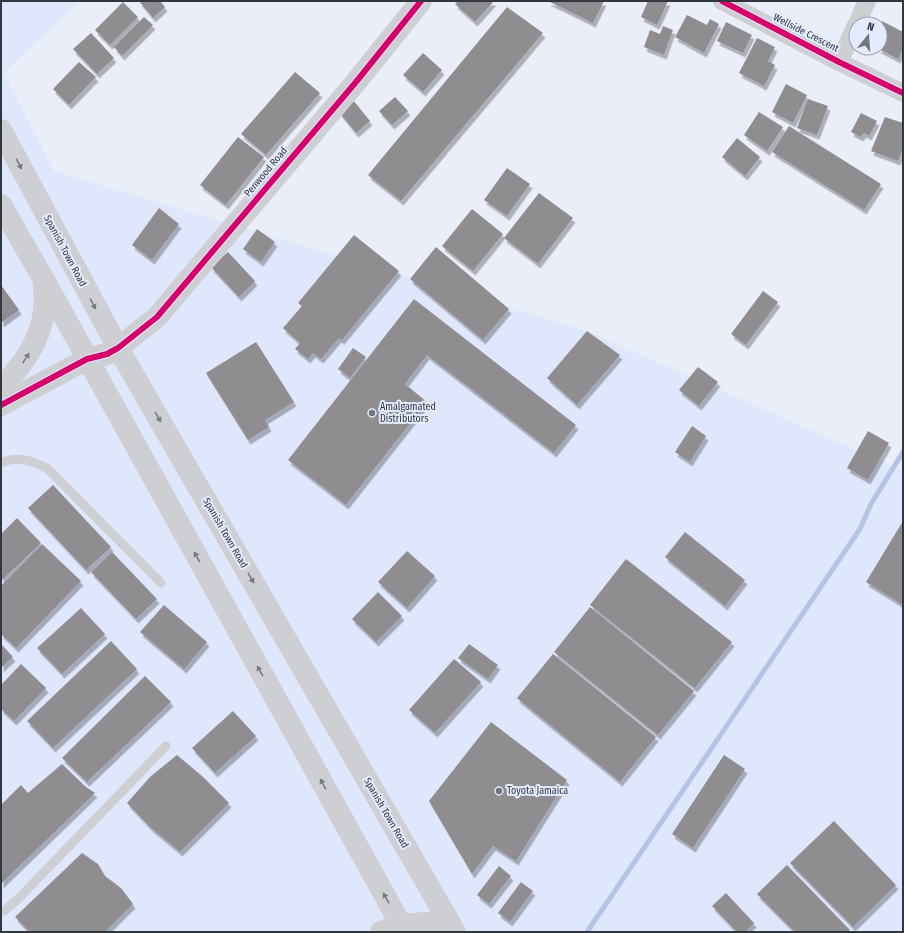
<svg xmlns="http://www.w3.org/2000/svg" width="904" height="933" font-family="'Fira Sans Condensed',sans-serif">
<style>
.built{fill:#dee7fc}
.lines{fill:none;stroke-linecap:round;stroke-linejoin:round}
.stream{stroke:#b5c3e5;stroke-width:5}
.building{fill:#908d90;filter:url(#shadow)}
.lane{stroke:#cecfd2;stroke-width:9}
.street{stroke:#cecfd2;stroke-width:18}
.secondary{stroke:#cecfd2;stroke-width:22}
.highway{stroke:#cecfd2;stroke-width:22}
.cycleway-casing{stroke:#e4ebfe;stroke-width:8}
.cycleway{stroke:#d6006c;stroke-width:6}
.oneway{fill:#787b81}
.poi-dot{fill:#727680;stroke:#e4ebfe;stroke-width:1.5}
.labels{text-anchor:middle;dominant-baseline:central;stroke-width:4;stroke-linejoin:round;paint-order:stroke}
.street-label{font-size:10px;fill:#32363f;stroke:#e4ebfe}
.poi-label{font-size:10px;fill:#32363f;stroke:#e4ebfe;text-anchor:start}
</style>
<defs>
<filter id="shadow"><feDropShadow dx="2.5" dy="4.5" stdDeviation="0" flood-color="#0004"/></filter>
</defs>
<rect width="100%" height="100%" fill="#eaeef8"/>
<!-- built -->
<path class="built" d="M1,1h79l-76,72 50,98 533,160 316,140v461h-902z"/>
<g class="lines">
<!-- stream -->
<path class="stream" d="M587,932l273,-403 11,-25 32,-52"/>
</g>
<!-- building -->
<path class="building" d="M139,1h21l5,6 -12,11z
M458,1h36l-19,21 -20,-18z
M548,1h56l-11,22z
M648,1h20l-11,24 -16,-8z
M123,2l15,15 -28,28 -15,-15z
M507,7l36,26 -142,168 -33,-26z
M687,15l20,10 3,-6 9,5 -15,29 -29,-16z
M144,17l9,8 -31,31 -8,-9z
M882,21l21,11v17l-5,10 -21,-11h3v-23z
M726,22l26,13 -9,18 -26,-12z
M663,26l10,4 -9,25 -20,-8 6,-17 10,4z
M91,33l23,25 -17,16 -24,-25z
M757,38l18,9 -7,14 7,4 -11,21 -25,-13z
M423,53l19,17 -19,22 -20,-17z
M79,62l17,15 -27,28 -16,-16z
M295,72l25,21 -54,62 -25,-21z
M786,84l21,11 -14,28 -21,-11z
M395,97l13,14 -16,14 -13,-14z
M808,99l20,7 -11,29 -20,-7z
M353,100l17,21 -14,12 -17,-21z
M759,112l24,15 -16,24 -23,-16z
M861,113l16,8 -8,15 -5,-3 -3,4 -10,-5z
M885,117l18,6v25l-5,13 -27,-10z
M789,126l92,58 -17,26 -92,-58z
M238,137l26,20 -38,48 -26,-20z
M737,138l23,19 -15,19 -23,-19z
M507,168l23,16 -23,32 -23,-16z
M539,193l34,25 -35,46 -34,-26z
M159,208l20,16 -27,36 -20,-15z
M472,209l31,25 -30,37 -31,-25z
M257,229l18,13 -14,20 -18,-13z
M354,235l45,36 -57,69 -3,-2 -18,21 -8,-6 -5,6 -13,-10 5,-6 -17,-15 19,-22 -4,-3z
M436,247l73,62 -26,31 -73,-61z
M228,252l27,29 -16,16 -28,-30z
M1,285l18,25 -18,13z
M763,291l15,11 -32,43 -15,-11z
M414,299l162,126 -22,28 -127,-98 -22,29 22,18 -81,103 -58,-45z
M587,331l33,24 -43,50 -30,-27z
M256,342l38,60 -29,18 4,7 -21,13 -42,-67z
M353,348l13,9 -16,21 -12,-9z
M698,367l20,15 -19,24 -20,-16z
M692,426l14,10 -16,26 -15,-10z
M868,431l21,12 -21,37 -21,-12z
M53,485l58,62 -25,23 -58,-62z
M17,518l24,25 -40,38v-47z
M903,521v84l-37,-23z
M685,532l60,48 -20,26 -60,-49z
M42,544l39,37 -65,67 -15,-14v-48z
M407,551l28,25 -28,32 -29,-26z
M112,552l45,47 -21,20 -45,-47z
M626,559l106,83 -37,46 -105,-83z
M378,592l24,24 -26,26 -24,-23z
M164,605l43,37 -23,27 -44,-37z
M590,607l104,84 -36,44 -104,-83z
M81,608l24,26 -43,40 -25,-26z
M111,641l26,28 -84,79 -26,-27z
M1,644l12,13 -12,11z
M469,644l29,21 -10,14 -30,-21z
M553,654l103,83 -36,45 -103,-84z
M454,659l27,23 -46,51 -26,-23z
M21,664l25,24 -32,33 -13,-12v-24z
M145,676l26,26 -84,80 -25,-24z
M233,711l23,25 -41,37 -23,-25z
M491,722l76,58 -51,81 -23,-15 -21,28 -43,-73z
M177,755l25,21 27,27 -49,49 -29,-24 -24,-25 23,-26z
M724,755l21,14 -52,79 -21,-14z
M62,764l24,23 9,6 -94,91v-79l20,-20 7,8z
M834,821l62,64 -43,42 -63,-64z
M82,853l16,11 7,12 16,12 12,16 -28,28h-75l-15,-15z
M787,865l63,65 -2,2h-53l-38,-38z
M499,866l12,10 -22,28 -12,-9z
M521,882l12,9 -23,31 -12,-9z
M726,893l28,30 -9,9h-8l-25,-26z"/>
<g class="lines">
<!-- lane -->
<path class="lane" d="M1,463c16,-8 32,-2 47,6l113,114
M1,911h3l14,-12 148,-153"/>
<!-- street -->
<path class="street" d="M722,1l117,61 64,31
M857,24l10,-23
M839,62l17,-37"/>
<!-- secondary -->
<path class="secondary" d="M1,405l86,-46 20,-5 11,-6 39,-31 199,-235 65,-81"/>
<!-- highway -->
<path class="highway" d="M1,130l117,218 337,584
M1,205l43,75 361,652
M1,388c21,-22 40,-47 43,-78 1,-9 0,-19 0,-28
M381,932l20,-7 47,-4"/>
<defs>
<path id="cycleway" d="M722,1l117,61 64,31
M1,405l86,-46 20,-5 11,-6 39,-31 199,-235 65,-81"/>
</defs>
<!-- cycleway casing -->
<use href="#cycleway" class="cycleway-casing"/>
<!-- cycleway -->
<use href="#cycleway" class="cycleway"/>
</g>
<!-- one-way arrows -->
<defs><path id="oneway-solid" d="M-6-.8H1V-3.2L6.5 0L1 3.2V.8H-6Z"/></defs>
<g class="oneway">
<use href="#oneway-solid" transform="translate(19 164) rotate(62)"/>
<use href="#oneway-solid" transform="translate(93 304) rotate(62)"/>
<use href="#oneway-solid" transform="translate(26 358) rotate(-57)"/>
<use href="#oneway-solid" transform="translate(158 417) rotate(60)"/>
<use href="#oneway-solid" transform="translate(197 557) rotate(-119)"/>
<use href="#oneway-solid" transform="translate(251 578) rotate(60)"/>
<use href="#oneway-solid" transform="translate(260 671) rotate(-119)"/>
<use href="#oneway-solid" transform="translate(323 784) rotate(-119)"/>
<use href="#oneway-solid" transform="translate(386 898) rotate(-119)"/>
</g>
<!-- markers -->
<g class="poi-dot">
<circle cx="372" cy="413" r="4"/>
<circle cx="499" cy="791" r="4"/>
</g>
<g class="labels">
<!-- street labels -->
<g class="street-label">
<text transform="translate(806 33) rotate(27)">Wellside Crescent</text>
<text transform="translate(266 172) rotate(-50)">Penwood Road</text>
<text transform="translate(65 251) rotate(62)">Spanish Town Road</text>
<text transform="translate(225 533) rotate(60)">Spanish Town Road</text>
<text transform="translate(386 813) rotate(60)">Spanish Town Road</text>
</g>
<!-- poi labels -->
<g class="poi-label">
<text x="380" y="407">Amalgamated<tspan x="380" dy="12">Distributors</tspan></text>
<text x="507" y="791">Toyota Jamaica</text>
</g>
</g>
<!-- border -->
<rect width="904" height="933" fill="none" stroke="#32363f" stroke-width="4"/>
<!-- north arrow -->
<g transform="translate(868 36) rotate(17)"><circle r="19" fill="#e4ebfe" stroke="#9da3b2"/>
<path d="M0-3L7 15L0 10L-7 15Z" fill="#727680"/>
<text y="-6" font-size="11" font-weight="bold" text-anchor="middle" fill="#32363f">N</text>
</g>
</svg>
